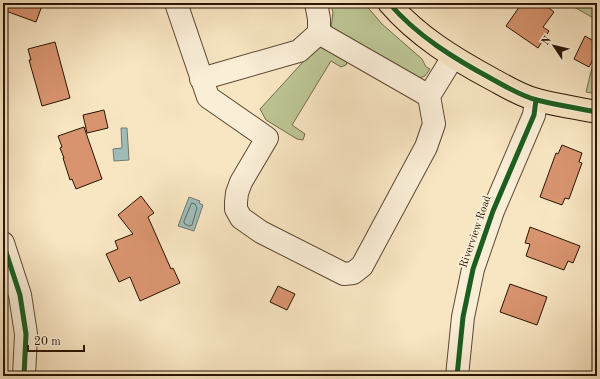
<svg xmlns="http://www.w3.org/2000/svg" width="600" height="379" font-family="'Old Standard TT',serif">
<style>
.green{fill:#bdc594;stroke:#736c4b}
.water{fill:#9fbdba;stroke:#707970}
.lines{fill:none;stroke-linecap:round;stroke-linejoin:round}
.shore{stroke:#64685e;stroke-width:1}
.building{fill:#d8946f;stroke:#291402}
.minor-casing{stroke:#5d4832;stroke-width:24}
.major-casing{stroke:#291402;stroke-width:24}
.minor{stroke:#faeed7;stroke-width:22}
.major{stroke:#f8e5c2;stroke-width:22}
.cycleway-casing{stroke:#faeed7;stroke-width:8}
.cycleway{stroke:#1b5e20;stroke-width:5}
.labels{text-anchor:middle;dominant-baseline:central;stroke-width:4;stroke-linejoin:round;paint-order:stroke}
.street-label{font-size:11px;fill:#291402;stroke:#faeed7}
</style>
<rect width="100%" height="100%" fill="#f8e5c2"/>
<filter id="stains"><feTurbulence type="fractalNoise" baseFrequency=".005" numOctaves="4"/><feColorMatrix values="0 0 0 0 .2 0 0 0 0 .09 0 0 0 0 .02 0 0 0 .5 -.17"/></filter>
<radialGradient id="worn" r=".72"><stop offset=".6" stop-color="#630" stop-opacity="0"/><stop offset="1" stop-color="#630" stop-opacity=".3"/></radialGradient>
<!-- green -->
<path class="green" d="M330,3h34l18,21 40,35 4,8 4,2 -5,7 -5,2 -89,-49 2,-17z
M567,3h30v17z
M320,47l28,13 -2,5 -5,2 -10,-6 -39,64 13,9 -2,6 -6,-1 -31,-19 -6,-11 53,-58z
M597,47v47l-11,-2z"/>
<!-- water -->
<path class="water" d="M121,128h6l2,32 -15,1 -1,-12 9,-1z
M189,197l11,4 -1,2 4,2 -9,26 -16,-5z"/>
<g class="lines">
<!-- shore -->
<path class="shore" d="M192,203l3,1 2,4 -5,17 -3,1 -4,-2 -1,-2z"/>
</g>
<!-- building -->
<path class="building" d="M3,3h40l-7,19 -33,-12z
M522,3h30l-3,5 5,4 -11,15 6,4 -11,17 -32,-22z
M585,36l12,7v9l-8,15 -15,-8z
M55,42l15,56 -28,8 -13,-46h2l-3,-11z
M104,110l4,18 -21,5 -4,-18z
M84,127l18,52 -26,10 -4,-10 -2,1 -7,-22h1l-4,-10 2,-1 -4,-11z
M562,145l20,8 -3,9 3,1 -13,36 -4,-1 -3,7 -22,-8 16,-44 2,1z
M141,196l13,17 -6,4 23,52 2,-1 7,15 -40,18 -10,-24 -11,5 -13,-28 12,-5 -3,-8 18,-7 -15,-19z
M530,227l50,19 -7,17 -5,-2 -4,9 -38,-14 4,-12 -5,-1z
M510,284l37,13 -10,28 -37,-13z
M278,286l17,8 -8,16 -17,-8z"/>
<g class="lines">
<defs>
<path id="minor" d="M176,3l32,94 59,41 -26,44 -4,11 -1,9v7l5,9 20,14 83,42 9,-1 9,-7 64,-119 8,-23 -5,-28
M316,3l3,16v14
M201,79l98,-28 20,-18 110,63 24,-39
M3,243l17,52 6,39 -2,42
M457,376l6,-59 10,-48 20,-58 41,-96 2,-15"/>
<path id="major" d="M389,3c28,33 66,56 103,76 15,8 29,17 45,21 19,5 40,8 60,12"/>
</defs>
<!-- minor casing -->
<use href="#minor" class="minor-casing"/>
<!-- major casing -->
<use href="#major" class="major-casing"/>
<!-- minor -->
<use href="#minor" class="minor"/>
<!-- major -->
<use href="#major" class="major"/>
<defs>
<path id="cycleway" d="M389,3c28,33 66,56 103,76 15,8 29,17 45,21 19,5 40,8 60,12
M3,243l17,52 6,39 -2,42
M457,376l6,-59 10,-48 20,-58 41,-96 2,-15"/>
</defs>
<!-- cycleway casing -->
<use href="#cycleway" class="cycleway-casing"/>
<!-- cycleway -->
<use href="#cycleway" class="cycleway"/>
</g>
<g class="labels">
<!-- street labels -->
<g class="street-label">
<text transform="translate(476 232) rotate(-71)">Riverview Road</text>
</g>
</g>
<!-- margin -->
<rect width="600" height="379" fill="none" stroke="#f8e5c2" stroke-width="16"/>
<rect x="4" y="4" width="592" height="371" fill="none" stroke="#291402" stroke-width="2"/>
<rect x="8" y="8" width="584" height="363" fill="none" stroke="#291402"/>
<!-- north arrow -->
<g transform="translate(554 46) rotate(305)" stroke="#faeed7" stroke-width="3" paint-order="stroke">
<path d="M0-3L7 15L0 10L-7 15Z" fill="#291402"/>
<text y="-6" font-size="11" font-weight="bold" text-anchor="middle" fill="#291402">N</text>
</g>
<!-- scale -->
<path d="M28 345v6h56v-6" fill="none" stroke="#291402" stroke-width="2"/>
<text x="34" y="345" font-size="12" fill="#291402" stroke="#faeed7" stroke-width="3" paint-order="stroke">20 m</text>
<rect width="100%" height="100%" filter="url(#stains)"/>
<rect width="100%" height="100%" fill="url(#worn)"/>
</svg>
